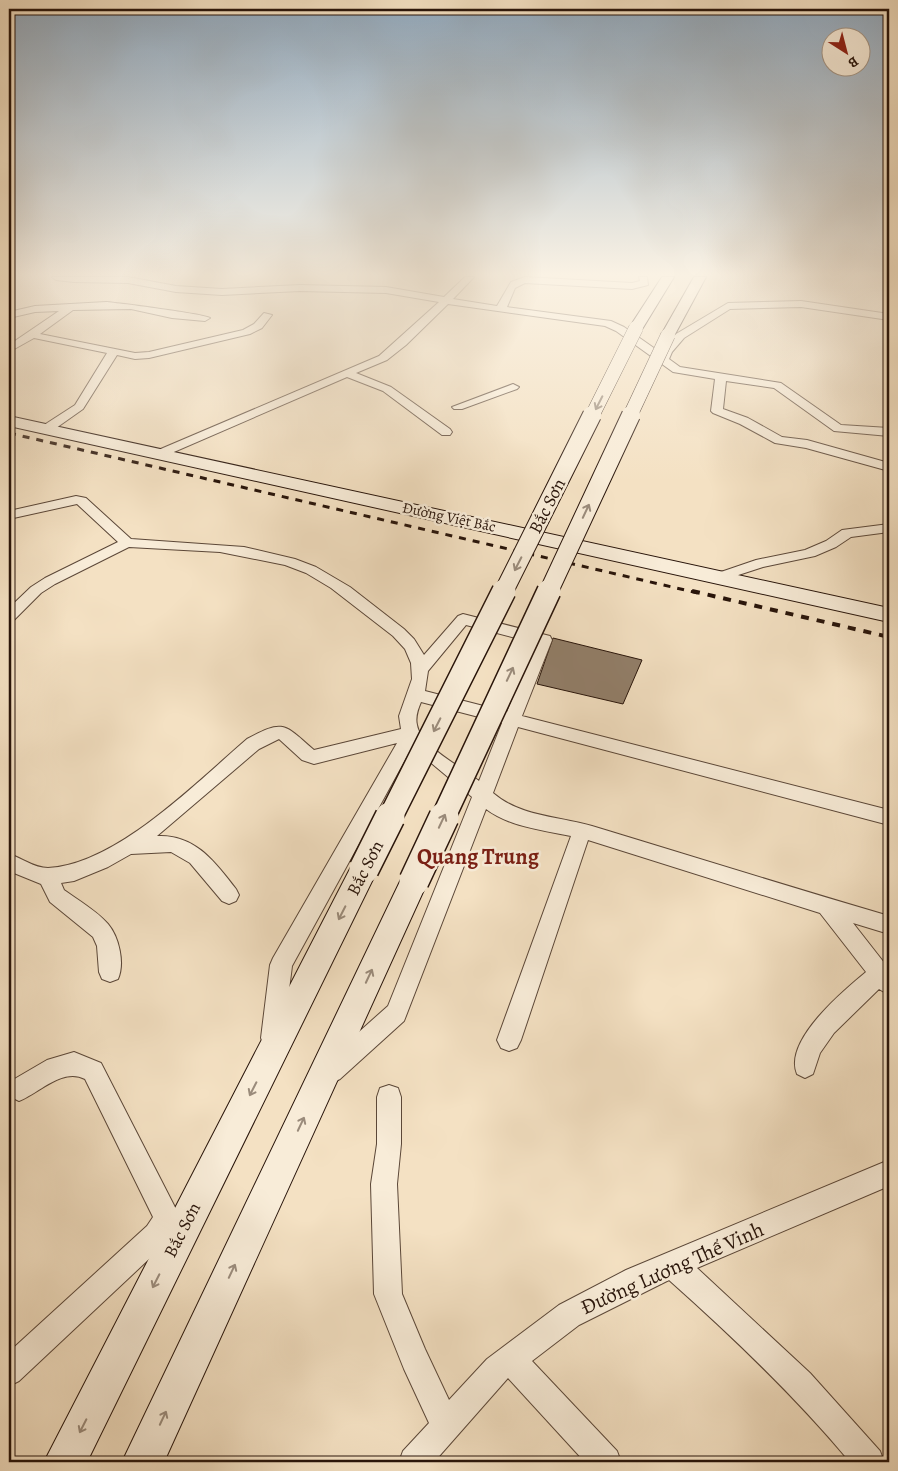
<svg xmlns="http://www.w3.org/2000/svg" width="898" height="1471" font-family="Alegreya,serif">
<style>
.building{fill:#927f6a;stroke:#28140a}
.lines{fill:none;stroke-linecap:round;stroke-linejoin:round}
.street-casing{stroke:#5b4738;stroke-width:2}
.secondary-casing{stroke:#28140a;stroke-width:2}
.street{fill:#f8ecd8;fill-rule:evenodd}
.secondary{fill:#f8ecd8;fill-rule:evenodd}
.rail-far1{stroke:#28140a;stroke-width:3;stroke-dasharray:7 7;stroke-linecap:butt}
.rail{stroke:#28140a;stroke-width:4;stroke-dasharray:8 8;stroke-linecap:butt}
.secondary-bridge-far3-casing{stroke:#28140a;stroke-width:15;stroke-linecap:butt}
.secondary-bridge-far2-casing{stroke:#28140a;stroke-width:20;stroke-linecap:butt}
.secondary-bridge-far1-casing{stroke:#28140a;stroke-width:26;stroke-linecap:butt}
.secondary-bridge-casing{stroke:#28140a;stroke-width:32;stroke-linecap:butt}
.secondary-bridge-far3{stroke:#f8ecd8;stroke-width:14}
.secondary-bridge-far2{stroke:#f8ecd8;stroke-width:18}
.secondary-bridge-far1{stroke:#f8ecd8;stroke-width:23}
.secondary-bridge{stroke:#f8ecd8;stroke-width:29}
.oneway{stroke:#9a8b7b}
.labels{text-anchor:middle;dominant-baseline:central;stroke-width:5;stroke-linejoin:round;paint-order:stroke}
.far-street-label{font-size:15px;fill:#28140a;stroke:#f8ecd8}
.street-label{font-size:18px;fill:#28140a;stroke:#f8ecd8}
.near-street-label{font-size:21px;fill:#28140a;stroke:#f8ecd8}
.district-label{font-size:22px;font-weight:bold;fill:#7a1f14;stroke:#f8ecd8}
</style>
<rect width="100%" height="100%" fill="#f4e1c3"/>
<filter id="stains"><feTurbulence type="fractalNoise" baseFrequency=".004" numOctaves="4"/><feColorMatrix values="0 0 0 0 .2 0 0 0 0 .09 0 0 0 0 .02 0 0 0 .5 -.17"/></filter>
<radialGradient id="worn" r=".72"><stop offset=".6" stop-color="#630" stop-opacity="0"/><stop offset="1" stop-color="#630" stop-opacity=".3"/></radialGradient>
<!-- building -->
<path class="building" d="M553,638l89,22 -19,44 -86,-20z"/>
<g class="lines">
<defs>
<path id="street" d="M52,277h76l48,9 46,3 78,-4 86,2 58,10 21,-20h9l-21,22 44,7 14,-24 14,-5 107,6 8,-2 -1,-4h8l1,8 -16,4 -107,-6 -10,5 -8,19 104,14 13,6 37,26 15,-19 52,-31 73,-2 88,13v6l-88,-13 -71,2 -46,29 -12,14 -3,7 11,8 101,16 60,42 48,3v8l-55,-5 -60,-43 -48,-7 -3,28 25,9 34,19 25,3 82,23v8l-83,-23 -31,-5 -35,-19 -27,-11 -2,-2 4,-32 -42,-7 -57,-41 -11,-5 -157,-22 -42,41 -19,15 -31,13 35,14 59,42 2,3 -2,3h-8l-59,-44 -36,-14 -187,81 -6,-4 2,-3 223,-95 60,-54 -53,-9 -86,-2 -78,4 -46,-3 -48,-9 -54,-1 -18,-2z
M106,302c12,1 99,12 104,16l-5,3 -33,-3 -41,-9 -58,1 -33,24 95,19 14,-1 94,-22 11,-6 10,-11 8,2 -10,13 -12,6 -101,24 -14,1 -18,-4 -34,54 -34,24h-8l-2,-3 2,-3 34,-22 32,-52 -73,-15 -25,14v-7l50,-34 -24,1 -26,6v-6l26,-6z
M513,384l6,3 -2,2 -55,20h-8l-2,-2z
M76,496l10,2 45,41 113,8 51,12 21,8 34,20 54,42 10,10 10,16 34,-39 5,-2 87,22 2,4 -30,76 367,94v15l-371,-98 -25,66c28,24 65,23 99,33 99,30 198,61 297,90v18l-36,-11 36,46v26l-10,-6 -45,44 -14,20 -7,21 -8,4 -8,-4c-14,-33 46,-83 69,-102l-46,-59 -232,-73 -67,200 -4,8 -8,3 -8,-3 -4,-8 74,-204c-29,-6 -61,-9 -85,-27l-82,212 -64,58 -8,4 -8,-4 -4,-8 4,-8 64,-57 84,-209 -60,-50 -120,219 -9,72 -3,8 -8,3 -8,-3 -3,-8 9,-73 3,-7 124,-215 -83,21 -12,-4 -23,-21 -20,10 -102,87c38,-2 58,26 79,53l3,6 -3,6 -7,3 -7,-3 -32,-38 -19,-11 -40,2 -23,13 -34,14 -13,2 3,7c14,10 33,21 44,34 11,13 17,39 10,55l-8,3 -8,-3 -3,-7 -2,-26 -4,-9 -43,-35 -9,-18 -32,-13v-17c13,4 25,14 39,14 68,-3 149,-86 199,-129 37,-20 37,-15 67,11l87,-21 -2,-13 13,-37 -1,-16 -6,-14 -12,-13 -62,-48 -25,-15 -21,-8 -65,-13 -91,-5 -74,37 -14,9 -27,27 -5,2v-14l22,-21 14,-9 73,-36 -41,-38 -68,15v-8zM466,625l69,18 -28,69 -82,-21 3,-20zM421,702l81,21 -23,58c-16,-13 -59,-35 -62,-56 -2,-8 1,-16 4,-23z
M889,524v8l-38,5 -15,10 -21,9 -52,11 -43,14 -7,-4 2,-3 41,-14 49,-10 21,-9 16,-11z
M74,1052l27,11 79,154 -15,27 -146,137 -10,5v-34l138,-126 6,-9 -68,-138c-22,-12 -46,14 -66,22l-8,-4 -2,-12 2,-4 36,-21z
M389,1085l9,3 3,9v47l-4,40 5,110 23,55 24,51 38,-41 72,-54 67,-35 263,-110v26l-192,82 113,105 70,78 4,11h-34c-55,-66 -117,-125 -181,-182l-90,45 -47,36 85,90 4,11h-36l-77,-84 -74,84h-35l4,-11 26,-28 -25,-54 -30,-75 -3,-110 6,-40v-47l3,-9z"/>
<path id="secondary" d="M662,277h12l-33,54h-10l-2,-3z
M694,277h12l-33,61h-10l-2,-3z
M9,416l880,192v14l-880,-196z
M364,858l10,3 4,8 -291,593h-43l310,-601z
M414,869l10,4 4,8 -264,581h-42l282,-589z"/>
</defs>
<!-- street casing -->
<use href="#street" class="street-casing"/>
<!-- secondary casing -->
<use href="#secondary" class="secondary-casing"/>
<!-- street -->
<use href="#street" class="street"/>
<!-- secondary -->
<use href="#secondary" class="secondary"/>
<!-- rail-far1 -->
<path class="rail-far1" d="M9,433l689,160"/>
<!-- rail -->
<path class="rail" d="M692,591l197,46"/>
<defs>
<path id="secondary-bridge-far3" d="M592,416l44,-88
M630,416l38,-81"/>
<path id="secondary-bridge-far2" d="M503,593l89,-178
M548,593l83,-178"/>
<path id="secondary-bridge-far1" d="M390,818l114,-227
M443,818l106,-227"/>
<path id="secondary-bridge" d="M364,869l26,-52
M414,881l30,-64"/>
</defs>
<!-- secondary-bridge-far3 casing -->
<use href="#secondary-bridge-far3" class="secondary-bridge-far3-casing"/>
<!-- secondary-bridge-far2 casing -->
<use href="#secondary-bridge-far2" class="secondary-bridge-far2-casing"/>
<!-- secondary-bridge-far1 casing -->
<use href="#secondary-bridge-far1" class="secondary-bridge-far1-casing"/>
<!-- secondary-bridge casing -->
<use href="#secondary-bridge" class="secondary-bridge-casing"/>
<!-- secondary-bridge-far3 -->
<use href="#secondary-bridge-far3" class="secondary-bridge-far3"/>
<!-- secondary-bridge-far2 -->
<use href="#secondary-bridge-far2" class="secondary-bridge-far2"/>
<!-- secondary-bridge-far1 -->
<use href="#secondary-bridge-far1" class="secondary-bridge-far1"/>
<!-- secondary-bridge -->
<use href="#secondary-bridge" class="secondary-bridge"/>
</g>
<!-- one-way arrows -->
<defs><path id="oneway-shaft" d="M-6 0H5M1.5-3L5.5 0L1.5 3" fill="none" stroke-width="1.6" stroke-linecap="round" stroke-linejoin="round" transform="scale(1.25)"/></defs>
<g class="oneway">
<use href="#oneway-shaft" transform="translate(599 403) rotate(117)"/>
<use href="#oneway-shaft" transform="translate(586 511) rotate(-65)"/>
<use href="#oneway-shaft" transform="translate(518 564) rotate(117)"/>
<use href="#oneway-shaft" transform="translate(510 674) rotate(-65)"/>
<use href="#oneway-shaft" transform="translate(437 725) rotate(117)"/>
<use href="#oneway-shaft" transform="translate(442 821) rotate(-65)"/>
<use href="#oneway-shaft" transform="translate(342 913) rotate(117)"/>
<use href="#oneway-shaft" transform="translate(369 976) rotate(-65)"/>
<use href="#oneway-shaft" transform="translate(253 1089) rotate(117)"/>
<use href="#oneway-shaft" transform="translate(301 1124) rotate(-65)"/>
<use href="#oneway-shaft" transform="translate(232 1271) rotate(-65)"/>
<use href="#oneway-shaft" transform="translate(156 1281) rotate(117)"/>
<use href="#oneway-shaft" transform="translate(163 1418) rotate(-65)"/>
<use href="#oneway-shaft" transform="translate(83 1426) rotate(117)"/>
</g>
<!-- sky -->
<linearGradient id="sky" x2="0" y2="1"><stop stop-color="#91aac0"/><stop offset="0.57" stop-color="#faf2e4"/><stop offset="1" stop-color="#faf2e4" stop-opacity="0"/></linearGradient>
<rect width="898" height="482" fill="url(#sky)"/>
<g class="labels">
<!-- far-street labels -->
<g class="far-street-label">
<text transform="translate(449 517) rotate(12)">Đường Việt Bắc</text>
</g>
<!-- street labels -->
<g class="street-label">
<text transform="translate(547 506) rotate(-63)">Bắc Sơn</text>
<text transform="translate(365 868) rotate(-63)">Bắc Sơn</text>
<text transform="translate(182 1230) rotate(-63)">Bắc Sơn</text>
</g>
<!-- near-street labels -->
<g class="near-street-label">
<text transform="translate(672 1268) rotate(-24)">Đường Lương Thế Vinh</text>
</g>
<!-- district labels -->
<g class="district-label">
<text x="478" y="857">Quang Trung</text>
</g>
</g>
<!-- margin -->
<rect width="898" height="1471" fill="none" stroke="#f4e1c3" stroke-width="30"/>
<rect x="10" y="10" width="878" height="1451" fill="none" stroke="#28140a" stroke-width="2.5"/>
<rect x="15" y="15" width="868" height="1441" fill="none" stroke="#28140a"/>
<!-- north arrow -->
<g transform="translate(846 52) rotate(144)"><circle r="24" fill="#f8ecd8" stroke="#a59686"/>
<path d="M0-4L9 19L0 12L-9 19Z" fill="#8f2418"/>
<text y="-8" font-size="14" font-weight="bold" text-anchor="middle" fill="#28140a">B</text>
</g>
<rect width="100%" height="100%" filter="url(#stains)"/>
<rect width="100%" height="100%" fill="url(#worn)"/>
</svg>
